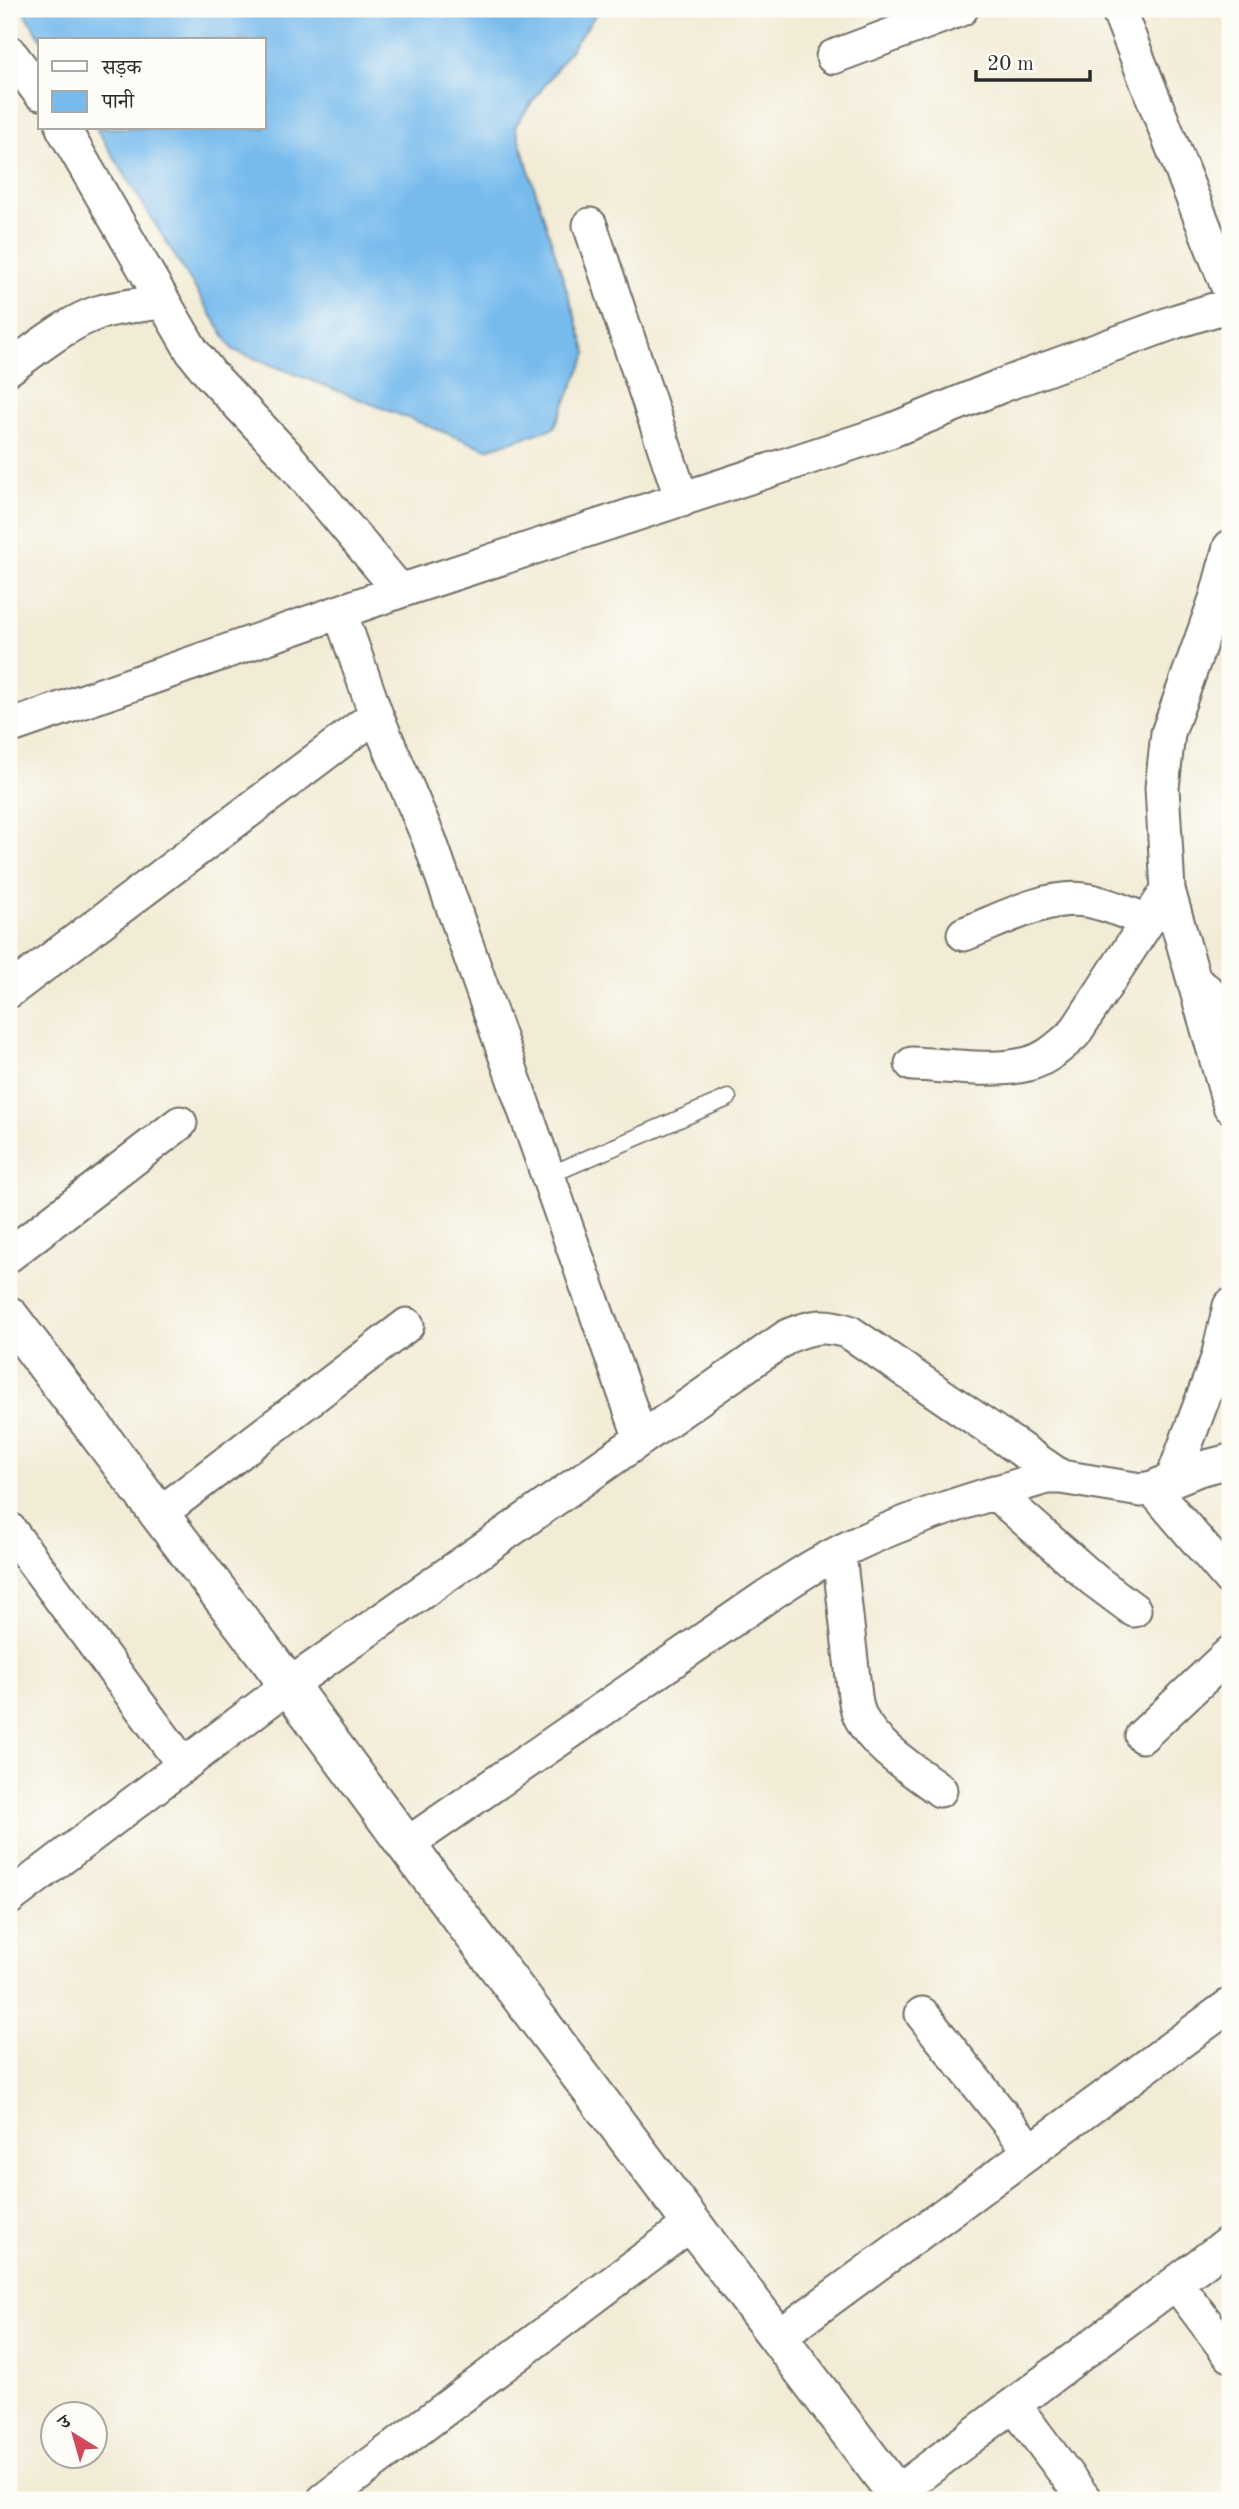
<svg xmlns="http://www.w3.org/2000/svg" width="1239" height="2509" font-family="'Old Standard TT','Noto Serif Devanagari',serif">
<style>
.water{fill:#77bbed;stroke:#51738c;stroke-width:2}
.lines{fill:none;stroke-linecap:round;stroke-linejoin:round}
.service-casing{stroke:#716e66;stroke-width:19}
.minor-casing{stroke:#716e66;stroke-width:37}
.tertiary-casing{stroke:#716e66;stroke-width:42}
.service{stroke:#fff;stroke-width:16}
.minor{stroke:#fff;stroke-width:33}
.tertiary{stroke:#fff;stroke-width:38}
</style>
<rect width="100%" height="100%" fill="#fdfcf7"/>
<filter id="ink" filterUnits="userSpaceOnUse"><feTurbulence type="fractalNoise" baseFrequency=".0143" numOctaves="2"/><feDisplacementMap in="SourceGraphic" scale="14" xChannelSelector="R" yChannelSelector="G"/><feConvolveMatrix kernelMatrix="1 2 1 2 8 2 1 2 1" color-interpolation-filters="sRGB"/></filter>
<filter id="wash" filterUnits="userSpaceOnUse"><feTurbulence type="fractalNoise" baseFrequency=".00686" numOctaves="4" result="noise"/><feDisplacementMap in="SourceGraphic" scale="28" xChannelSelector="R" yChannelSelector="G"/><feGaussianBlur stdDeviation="1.57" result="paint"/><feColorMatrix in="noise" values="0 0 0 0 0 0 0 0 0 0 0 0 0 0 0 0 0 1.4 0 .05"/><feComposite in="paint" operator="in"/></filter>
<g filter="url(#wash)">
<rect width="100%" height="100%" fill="#f2ebd5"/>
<!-- water -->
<path class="water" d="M22,9h578l-85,117 72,228 -33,74 -67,21 -254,-99 -137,-222h168v-88h-222z"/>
</g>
<g filter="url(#ink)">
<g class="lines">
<defs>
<path id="service" d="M547,1176l181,-78"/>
<path id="minor" d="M1118,9l112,283
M9,52l31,41
M833,57l128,-48
M63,128l129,223 19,24 76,81 113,135
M590,225l92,275
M9,368c26,-18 58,-45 88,-55 21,-7 44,-8 66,-11
M1230,547l-14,52 -48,134 -6,55 6,102 62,216
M340,612l36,103 53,124 212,600
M9,727l391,-136 490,-160 113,-46 174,-64 53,-16
M964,934c37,-14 81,-39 121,-34 22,3 43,14 63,21
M1194,981l36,27
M9,991l367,-276
M912,1064c36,1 82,9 116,0 19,-5 32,-18 46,-30l94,-144
M9,1255l171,-132
M1173,1478l45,-120 12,-52
M1152,1488l78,91
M994,1492l100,88 40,30
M158,1515l249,-190
M9,1529l174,235
M839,1554l16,142c1,7 2,15 6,22 13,28 54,53 79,72
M1142,1736l88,-83
M406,1845l358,-247c17,-11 33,-22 50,-32 73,-42 154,-66 233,-89h14l80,13 11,-2 47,-19 31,-8
M9,1898l280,-213 499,-349c24,-10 36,-12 61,-4l212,145
M922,2014l108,136
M1176,2283l54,72
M778,2337l452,-332
M1014,2405l71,95
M896,2493l334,-251
M324,2500l368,-277"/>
<path id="tertiary" d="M9,1316l264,348 133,181 495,655"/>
</defs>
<!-- service casing -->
<use href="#service" class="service-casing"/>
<!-- minor casing -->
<use href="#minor" class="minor-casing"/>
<!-- tertiary casing -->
<use href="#tertiary" class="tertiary-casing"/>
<!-- service -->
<use href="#service" class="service"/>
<!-- minor -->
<use href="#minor" class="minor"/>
<!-- tertiary -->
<use href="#tertiary" class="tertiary"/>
</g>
</g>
<!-- margin -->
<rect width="1239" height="2509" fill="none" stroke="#fdfcf7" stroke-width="35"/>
<!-- legend -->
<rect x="38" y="38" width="228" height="91" fill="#fdfcf7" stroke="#a9a8a5" stroke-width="2"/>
<rect x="52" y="61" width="35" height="10" fill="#ffffff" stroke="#a9a8a5" stroke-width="2"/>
<text x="102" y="74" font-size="21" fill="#2b2b2b">सड़क</text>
<rect x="52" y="91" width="35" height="21" fill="#77bbed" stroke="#a9a8a5" stroke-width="2"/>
<text x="102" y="108" font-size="21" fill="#2b2b2b">पानी</text>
<!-- north arrow -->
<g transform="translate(74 2435) rotate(323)"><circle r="33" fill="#fdfcf7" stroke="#a9a8a5" stroke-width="2"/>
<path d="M0-5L12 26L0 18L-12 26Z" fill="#d1495b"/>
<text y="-10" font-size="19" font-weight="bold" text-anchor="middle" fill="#2b2b2b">उ</text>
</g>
<!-- scale -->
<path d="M976 70v10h114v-10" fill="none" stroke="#2b2b2b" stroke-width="3.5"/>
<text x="987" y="70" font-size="21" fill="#2b2b2b" stroke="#fdfcf7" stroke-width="5" paint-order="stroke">20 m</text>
</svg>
